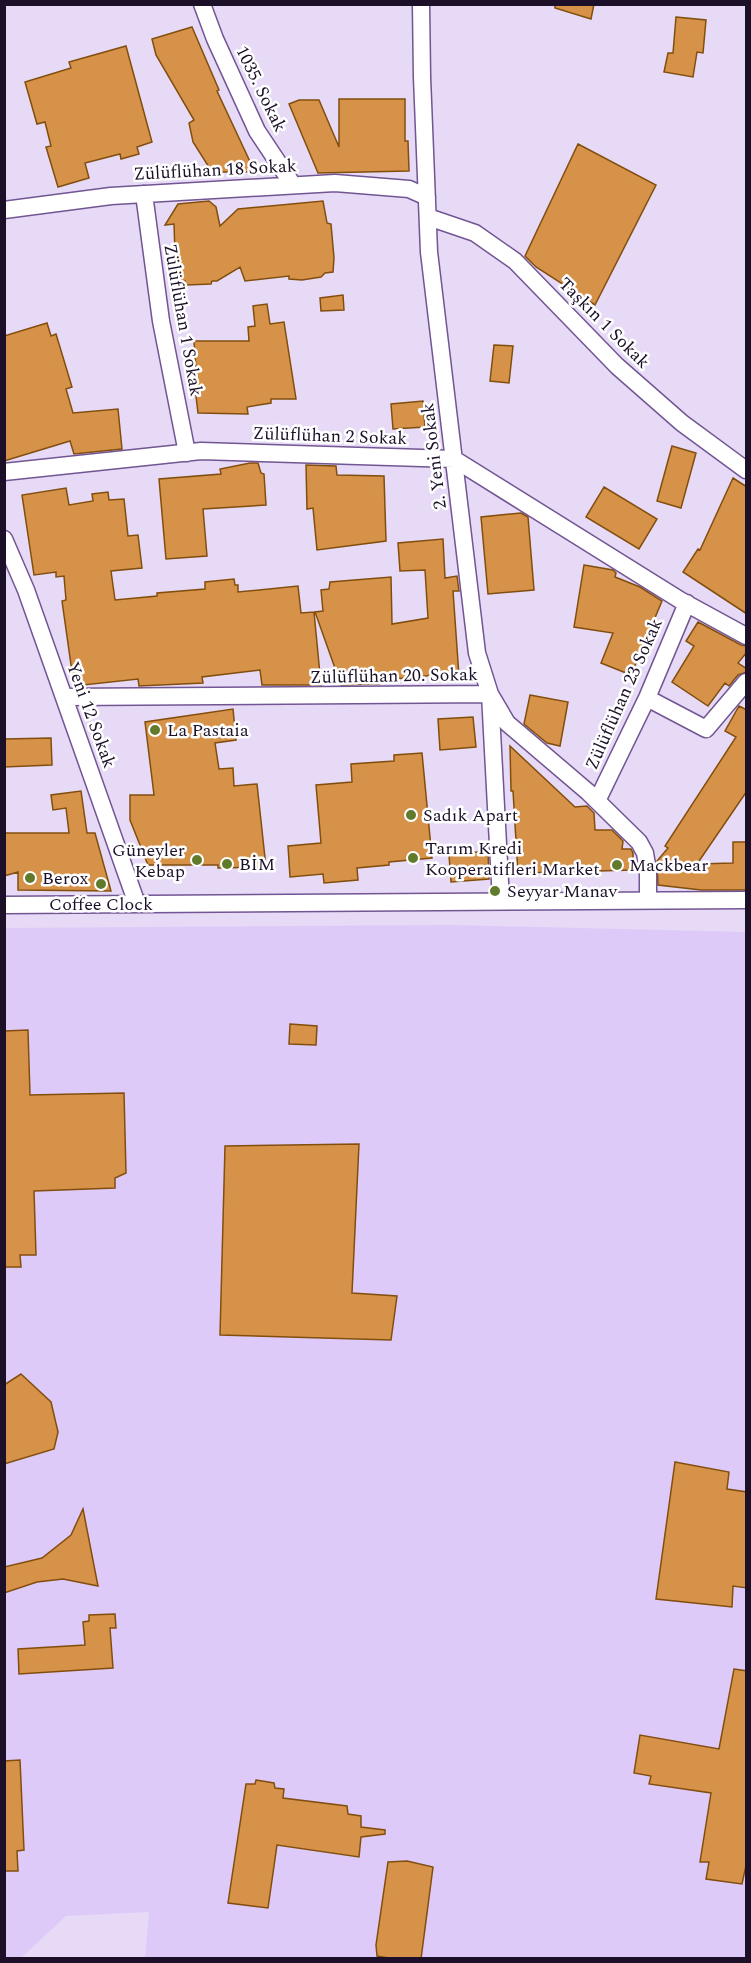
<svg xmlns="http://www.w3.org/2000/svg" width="751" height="1963" font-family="Spectral,serif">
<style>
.built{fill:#decaf8}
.building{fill:#d7924a;stroke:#824e0e;stroke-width:1.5}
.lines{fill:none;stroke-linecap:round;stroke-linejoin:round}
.minor-casing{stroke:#725593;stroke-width:19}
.minor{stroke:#fff;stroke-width:16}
.poi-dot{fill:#617a2c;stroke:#fff;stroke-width:2}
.labels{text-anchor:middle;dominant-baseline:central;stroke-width:5;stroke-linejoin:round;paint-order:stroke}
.street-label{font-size:18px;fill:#1c1029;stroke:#fff}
.poi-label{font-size:18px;fill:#1c1029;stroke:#fff;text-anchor:start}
</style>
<rect width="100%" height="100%" fill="#e6daf6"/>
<!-- built -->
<path class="built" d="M452,925l294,7v1026h-601l4,-46 -83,4 -45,42h-16l-1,-1030z"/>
<!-- building -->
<path class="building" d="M555,4h39l-3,15 -36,-11z
M676,17l30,3 -3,33 -6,-1 -4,25 -29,-5 4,-19h5z
M192,27l27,63 -2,1 36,77 -6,4h-35l-19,-30 -4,-19 5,-3 -38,-65 -4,-16z
M126,46l26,96 -15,5 2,7 -18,5 -1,-5 -35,9 4,15 -31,9 -12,-40 5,-1 -6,-24 -8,2 -12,-42 46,-14 -2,-6z
M339,99h66v42h3l1,30 -91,2 -29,-69 10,-4h20l20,47z
M578,144l78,41 -61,120 -59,-38 -11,-11z
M209,201l7,6 4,19 18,-17 85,-8 4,22 4,1 3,34 -1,14 -8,1 -4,4 -19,3 -13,-1v-3l-44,5 -5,-14 -23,14h-5l-1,3 -25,1 -1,-4 -9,1 -2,-58 -9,1 13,-21z
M343,295l1,15 -23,1 -1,-13z
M267,304l3,20 14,-2 12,77h-25v4l-24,4 1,7 -50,-1 -5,-42 3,-1 -2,-29h55l-1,-14 7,-1 -2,-20z
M47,323l4,13 5,-2 16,53 -6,2 7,24 45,-4 4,40 -48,5 -4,-13 -66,20v-125z
M494,345l19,1 -4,37 -19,-2z
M423,401l2,26 -32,2 -2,-25z
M672,446l24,7 -15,55 -24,-7z
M250,463h8l3,10 3,1 2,31 -63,4 4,47 -41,3 -7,-80 62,-5 -1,-5z
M306,465l30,1 1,9 47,1 2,65 -69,9 -4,-42 -6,1z
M733,478l14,9v127l-64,-42 15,-23 2,1z
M604,487l53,32 -18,30 -53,-32z
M66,488l3,17 24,-4 -1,-7 16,-2 1,8 15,-1 4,37 10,-1 4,33 -31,3 4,29 42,-4v-3l48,-4v-7l29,-3 1,6h3v7l60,-6 3,27 13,-1 7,73h-59l-2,-15 -58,7 1,6 -64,3 -1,-7 -64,7 -12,-85 4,-1 -2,-24 -8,1v-5l-22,3 -12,-80z
M521,513l7,4 6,73 -46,4 -7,-77z
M443,539l2,39 12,-2 2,15h-6l6,85 -24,2v-3l-40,4 -17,5 -37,1 -26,-73 8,-1 -2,-21 8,-1 1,-7 61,-5 1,47 36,-6 -3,-48 -25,1 -2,-28z
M584,565l29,5 3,3 -1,4 25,10 22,14 -31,74 -30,-12 12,-30 -39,-6z
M698,622l43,23 6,1v6l-9,11 9,6v3l-9,3 -9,11 -4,-3 -17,23 -36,-24 22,-36 -8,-5z
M530,695l38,7 -8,44 -13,-3 -23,-19z
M739,706l8,4v81l-50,73 36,-1v-21h14v48h-46l-43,-5 -1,-24 11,-13 -3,-2 71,-109 -11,-6z
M233,709l3,31 -21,3 4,26 14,-1 1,18 23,-2 9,83 -48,1v-3h-70l-18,-45v-25h24l-9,-73z
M473,717l3,30 -36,3 -2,-31z
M51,738l1,27 -48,2v-28z
M510,746l65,61 12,-1 7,7 1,17h17l11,11 -1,8h9l2,4v17l-72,2v-1l-43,3 -5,-83h-2z
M422,753l10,105 -43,4v3l-32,3 1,12 -34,3 -1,-9 -33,3 -2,-31 33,-3 -5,-58 36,-3 -1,-18 43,-3v-6z
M81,791l6,42h8l16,58 -93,-1v-18l-14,4v-43h65l-3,-25 -13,2 -2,-15z
M488,851l1,28 -38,3 -2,-27z
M290,1024l27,2 -1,19 -27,-1z
M28,1030l2,65 94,-2 2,80 -11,5v10l-81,3 2,64h-16l1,12h-17v-236z
M359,1144l-7,149 45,3 -6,44 -171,-5 5,-189z
M21,1374l30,28 7,30 -4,17 -50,15v-79z
M675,1462l54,10 -2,17 20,3v96l-14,-2 -1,21 -76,-8z
M83,1509l15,77 -35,-7 -26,3 -33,11v-26l38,-9 29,-23z
M115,1614l1,14h-6l3,40 -94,6 -1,-25 67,-4 -2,-23 6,-1v-6z
M734,1669l13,2v190l-5,23 -36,-5 3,-17h-9l11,-69 -62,-9 2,-8 -17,-3 6,-38 79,14z
M20,1760l4,90 -7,1 1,20h-14v-110z
M256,1780l18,3 1,5 9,1 -1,9 64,8 1,8 13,2v11l24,3v4l-24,3 -2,20 -82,-12 -9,63 -40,-5 18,-119h9z
M407,1861l26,6 -12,92h-27l-17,-3 -1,-11 12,-83z"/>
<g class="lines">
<defs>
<path id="minor" d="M202,4l13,35 42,92 36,54
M421,4l1,73 7,175 48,401 13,41 11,207
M144,194l17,127 26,132
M4,210l107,-14 224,-13 74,6 18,8
M428,217l47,16 40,28 102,105 65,57 64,47
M4,472l197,-21 253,8 226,141 66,36
M4,539l22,51 111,314
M64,697l426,-3 17,29 81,69 51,50 6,11 3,18v29
M647,698l59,31 40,-47
M597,801l50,-103 40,-95
M4,905l742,-5"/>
</defs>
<!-- minor casing -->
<use href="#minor" class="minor-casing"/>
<!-- minor -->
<use href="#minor" class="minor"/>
</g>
<!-- markers -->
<g class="poi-dot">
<circle cx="155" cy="730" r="6"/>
<circle cx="411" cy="815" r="6"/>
<circle cx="413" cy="858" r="6"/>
<circle cx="197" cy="860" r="6"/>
<circle cx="227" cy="864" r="6"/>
<circle cx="617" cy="865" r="6"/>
<circle cx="30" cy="878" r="6"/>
<circle cx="101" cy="884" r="6"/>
<circle cx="495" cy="891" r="6"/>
</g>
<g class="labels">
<!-- street labels -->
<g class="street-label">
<text transform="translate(261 89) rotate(64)">1035. Sokak</text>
<text transform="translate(215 170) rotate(-3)">Zülüflühan 18 Sokak</text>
<text transform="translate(183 320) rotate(80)">Zülüflühan 1 Sokak</text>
<text transform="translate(604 323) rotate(45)">Taşkın 1 Sokak</text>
<text transform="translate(330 436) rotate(2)">Zülüflühan 2 Sokak</text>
<text transform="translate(434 456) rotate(-97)">2. Yeni Sokak</text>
<text transform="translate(394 676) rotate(-1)">Zülüflühan 20. Sokak</text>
<text transform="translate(624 694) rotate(-66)">Zülüflühan 23 Sokak</text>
<text transform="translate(91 715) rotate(70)">Yeni 12 Sokak</text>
</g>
<!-- poi labels -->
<g class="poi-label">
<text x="167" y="730">La Pastaia</text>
<text x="423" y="815">Sadık Apart</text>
<text x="425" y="848">Tarım Kredi<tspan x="425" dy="21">Kooperatifleri Market</tspan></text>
<text x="185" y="850" text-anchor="end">Güneyler<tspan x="185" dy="21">Kebap</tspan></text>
<text x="239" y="864">BİM</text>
<text x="629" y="865">Mackbear</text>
<text x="42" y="878">Berox</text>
<text x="507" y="891">Seyyar Manav</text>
<text x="101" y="904" text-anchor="middle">Coffee Clock</text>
</g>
</g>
<!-- border -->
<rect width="751" height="1963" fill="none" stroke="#1c1029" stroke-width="12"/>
</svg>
